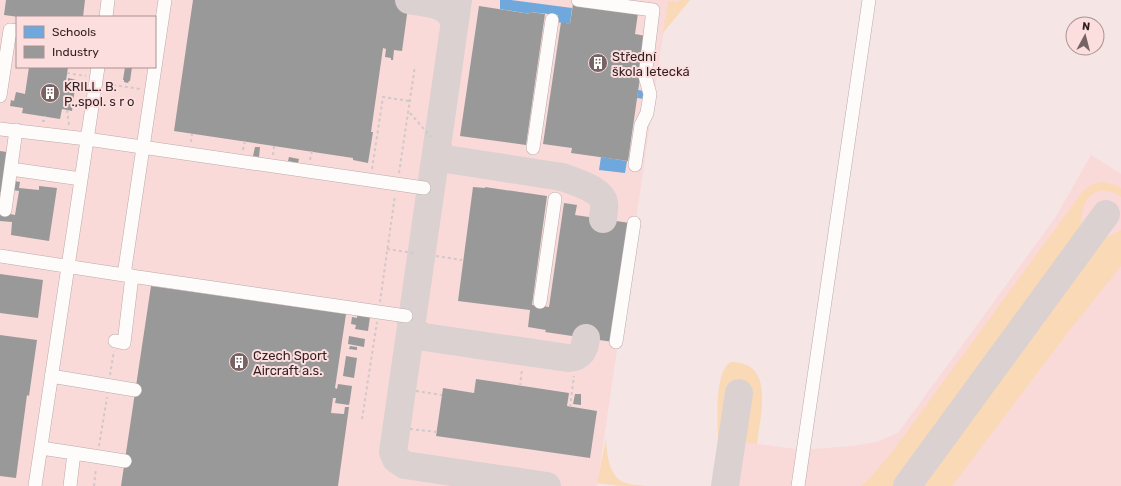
<svg xmlns="http://www.w3.org/2000/svg" width="1121" height="486" font-family="Rubik,sans-serif">
<style>
.built{fill:#fad9d9;fill-rule:evenodd}
.green{fill:#f9d9b6}
.schools{fill:#6fa8dc}
.industry{fill:#999}
.lines{fill:none;stroke-linecap:round;stroke-linejoin:round}
.taxiway{stroke:#dbd1d1;stroke-width:28}
.minor-casing{stroke:#b9aaaa;stroke-width:14}
.path{stroke:#d0c9c9;stroke-width:2;stroke-dasharray:3 3;stroke-linecap:butt}
.minor{stroke:#fefbfb;stroke-width:13}
.labels{text-anchor:middle;dominant-baseline:central;stroke-width:4;stroke-linejoin:round;paint-order:stroke}
.poi-label{font-size:13px;fill:#311f20;stroke:#fcdede;text-anchor:start}
</style>
<rect width="100%" height="100%" fill="#f5e5e5"/>
<!-- built -->
<path class="built" d="M0,0h680l-1,2 -11,-1 -71,485h-597zM17,17h138v50h-138z
M1091,155l30,19v312h-391l7,-45 66,9 49,-4 24,-4 22,-9 157,-215z"/>
<!-- green -->
<path class="green" d="M679,0h11l-27,33 5,-32 11,1z
M1103,182l9,2 9,4v9c-6,-5 -14,-7 -21,-6 -21,5 -18,29 -19,46l-181,249h-39l9,-8 22,-26 191,-261 10,-7z
M1121,230v36l-49,61 -120,159h-39l145,-200h7l32,-44z
M731,362c45,0 29,53 26,82l-20,-3 8,-48h-6l-5,-2 -14,90 -1,5h-4c2,-6 4,-12 4,-18 1,-22 -9,-95 12,-106z
M606,439c1,14 2,33 15,42 6,4 18,4 25,5h-25l-24,-3z"/>
<!-- schools -->
<path class="schools" d="M500,0h11l61,8 -2,16 -13,-2 1,-7 -28,-3v2l-30,-5z
M638,90l7,1 -1,8 -7,-1z
M601,157l26,4 -2,12 -26,-3z"/>
<!-- industry -->
<path class="industry" d="M6,0h79l-2,17h-64l-15,-2z
M193,0h216l-7,51 -8,-1 -1,10h-2v-2l-6,-1 1,-8 -3,-1 -12,84h2l-5,31 -15,-3v-2l-179,-27z
M573,4l65,9 -3,21 11,2 -18,125 -57,-8 1,-5 -29,-4 18,-122 9,2z
M479,6l51,8v-2l15,2 -19,131 -66,-9z
M29,67h39l-2,14h2v-3l8,2 -4,31 -10,-2 -2,10 -38,-6 1,-5 -13,-2 1,-6 3,1 2,-9 9,2z
M125,67h7l-2,14h-1l-1,2 -4,-1v-2h-1z
M255,147h5l-1,10 -6,-1z
M0,151l7,1 -6,41 -1,-1z
M289,157l10,2 -1,4 -10,-2z
M14,181l6,1 -1,6 20,2v-4l18,2 -8,53 -38,-6 1,-13 -12,-1v-9l15,3 4,-24 -7,-1z
M473,187l12,1v-1l62,9 -15,109 17,2 15,-104 13,2 -2,10 55,8 -17,119 -68,-10 1,-2 -18,-3 2,-17 -72,-9z
M0,274l43,6 -5,38 -38,-5z
M151,286l195,28 -11,74 2,1 1,-5 14,2 -2,14 -1,5 -14,-2 1,-5h-3l-2,15 13,1 1,-7h4l-11,79h-217z
M357,315l13,2 -2,14 -13,-2 1,-4 -5,-1 1,-7 5,1z
M0,335l37,5 -8,56 -2,-1 -11,83 -16,-2z
M349,336l16,3 -1,8 -16,-3z
M350,346l7,1v3l-8,-1z
M346,356l11,2 -3,20 -11,-2z
M476,379l93,14 -2,13 30,5 -7,47 -154,-22 7,-48 31,5z
M575,394h6v11l-8,-1z"/>
<g class="lines">
<!-- taxiway -->
<path class="taxiway" d="M409,0c20,4 37,2 46,22
M458,0l-65,452 3,7 9,6 142,21
M437,145l4,10 5,4 116,18c11,4 40,12 42,26 1,5 -1,11 -1,16
M411,323l4,9 9,5 144,21c13,0 17,-9 18,-20
M725,486l14,-93
M907,486l199,-272"/>
<defs>
<path id="minor" d="M165,0l-41,275 282,41
M578,0l75,10 -8,66 5,18 -3,19 -6,12 -6,40
M106,17l2,-17
M0,96l10,-66 7,1
M0,129l87,10 337,49
M533,148l19,-128
M11,169l70,10
M5,210l11,-80
M0,256l124,19
M540,302l15,-103
M115,341l9,2 8,-67
M616,342l18,-119
M51,376l84,14
M41,448l33,5 -4,33
M74,453l51,8
M35,486l63,-419
M798,486l71,-486"/>
</defs>
<!-- minor casing -->
<use href="#minor" class="minor-casing"/>
<!-- path -->
<path class="path" d="M67,73l19,3
M107,84l33,5
M67,110l2,15
M410,113l21,24
M42,121h2l1,-5
M191,142l1,-8
M243,150l2,-9
M273,155l1,-9
M310,160l2,-9
M372,169l11,-72 26,4
M399,173l16,-107
M387,249l27,4
M436,256l26,4
M380,302l15,-107
M110,375l4,-24
M520,386l2,-17
M416,391l26,4
M570,407l4,-31
M362,419l15,-97
M410,429l27,3
M99,446l8,-49
M94,486l2,-18"/>
<!-- minor -->
<use href="#minor" class="minor"/>
</g>
<!-- icons -->
<defs>
<symbol id="building-disc" viewBox="-11 -11 22 22"><circle r="9.5" fill="#766465" stroke="#fcdede"/><path d="M-4-6H4V6H1V3H-1V6H-4ZM-2.5-4.3h1.7v1.8h-1.7ZM.8-4.3h1.7v1.8H.8ZM-2.5-1h1.7V.8h-1.7ZM.8-1h1.7V.8H.8Z" fill="#fff"/></symbol>
</defs>
<g fill-rule="evenodd">
<use href="#building-disc" x="587" y="52" width="22" height="22"/>
<use href="#building-disc" x="39" y="82" width="22" height="22"/>
<use href="#building-disc" x="228" y="351" width="22" height="22"/>
</g>
<g class="labels">
<!-- poi labels -->
<g class="poi-label">
<text x="612" y="56">Střední<tspan x="612" dy="15">škola letecká</tspan></text>
<text x="64" y="86">KRILL. B.<tspan x="64" dy="15">P.,spol. s r o</tspan></text>
<text x="253" y="355">Czech Sport<tspan x="253" dy="15">Aircraft a.s.</tspan></text>
</g>
</g>
<!-- legend -->
<rect x="16" y="16" width="140" height="52" fill="#fcdede" stroke="#ab9292"/>
<rect x="24" y="26" width="20" height="12" fill="#6fa8dc" stroke="#ab9292"/>
<text x="52" y="36" font-size="12" fill="#311f20">Schools</text>
<rect x="24" y="46" width="20" height="12" fill="#999999" stroke="#ab9292"/>
<text x="52" y="56" font-size="12" fill="#311f20">Industry</text>
<!-- north arrow -->
<g transform="translate(1085 36) rotate(7)"><circle r="19" fill="#fcdede" stroke="#ab9292"/>
<path d="M0-3L7 15L0 10L-7 15Z" fill="#766465"/>
<text y="-6" font-size="11" font-weight="bold" text-anchor="middle" fill="#311f20">N</text>
</g>
</svg>
